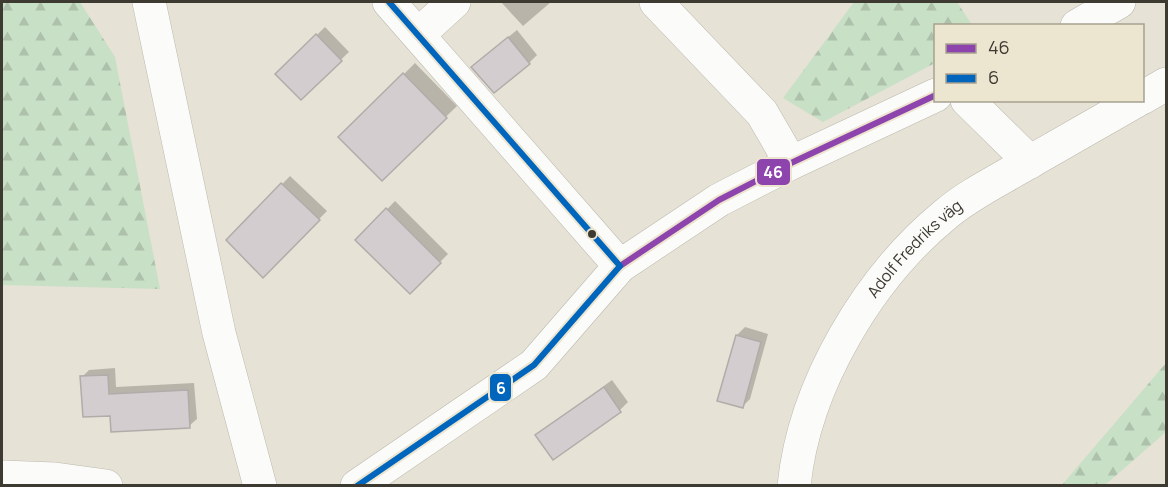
<svg xmlns="http://www.w3.org/2000/svg" width="1168" height="487" font-family="Manrope,sans-serif">
<style>
.forest{fill:url(#forest-firs)}
.shadow{fill:#0003}
.building{fill:#d4cdd0;stroke:#b0aca9;stroke-width:1.5}
.lines{fill:none;stroke-linecap:round;stroke-linejoin:round}
.minor-casing{stroke:#bcb9af;stroke-width:34}
.minor{stroke:#fbfbf9;stroke-width:33}
.bus-1-casing{stroke:#ece5cf;stroke-width:10}
.bus-2-casing{stroke:#ece5cf;stroke-width:10}
.bus-1{stroke:#8e44ad;stroke-width:6}
.bus-2{stroke:#0065bd;stroke-width:6}
.bus-dot{fill:#3d3a32;stroke:#ece5cf;stroke-width:2}
.labels{text-anchor:middle;dominant-baseline:central;stroke-width:5;stroke-linejoin:round;paint-order:stroke}
.street-label{font-size:16px;fill:#3d3a32;stroke:#ece5cf}
.line-badge{stroke:#ece5cf;stroke-width:2}
.badge-label{font-size:16px;text-anchor:middle;font-weight:bold;fill:#fff}
</style>
<defs>
<pattern id="forest-firs" width="22" height="20" patternUnits="userSpaceOnUse" patternTransform="scale(1.5)"><rect width="22" height="20" fill="#c8e0c6"/><path d="M5 1l3.5 6h-7zM16 11l3.5 6h-7z" fill="#adc1ab"/></pattern>
</defs>
<rect width="100%" height="100%" fill="#e6e2d5"/>
<!-- forest -->
<path class="forest" d="M2,2h78l35,55 45,232 -158,-4z
M854,2h103l15,23 -36,1 -1,37 -112,59 -40,-24z
M1166,363v69l-61,53h-43z"/>
<!-- shadow -->
<path class="shadow" d="M501,2h50l-28,24z
M325,27l24,25 -48,46 -24,-24z
M517,30l20,25 -8,8 -48,-4z
M415,63l42,43 -75,73 -41,-42z
M290,176l37,35 -64,65 -35,-36z
M395,201l53,53 -38,38 -53,-52z
M745,327l23,7 -18,65 -8,8 -5,-72z
M115,368l1,19 78,-4 3,36 -8,7 -78,-12 -29,-37 7,-7z
M612,380l16,22 -8,8 -83,25z"/>
<!-- building -->
<path class="building" d="M316,34l26,27 -41,39 -26,-26z
M508,37l22,27 -36,29 -23,-26z
M403,73l44,45 -65,63 -44,-44z
M281,183l39,37 -57,58 -37,-38z
M386,208l55,55 -31,31 -55,-54z
M736,335l25,7 -18,66 -26,-7z
M108,375l1,19 79,-4 2,38 -79,4 -1,-16 -27,1 -3,-41z
M604,387l17,25 -68,48 -18,-25z"/>
<g class="lines">
<defs>
<g id="minor">
<path d="M149,2l70,331 41,153"/>
<path d="M656,2l106,111 29,50"/>
<path d="M1077,26l42,-24"/>
<path d="M419,34l35,-32"/>
<path d="M1142,98l24,-14"/>
<path d="M967,100l63,62"/>
<path d="M620,266l99,-66 72,-37 145,-68"/>
<path d="M2,477l53,2 51,7"/>
<path d="M357,486l177,-121 86,-99 -231,-264"/>
<path id="s1" d="M794,486c10,-101 75,-209 152,-272 21,-18 49,-32 73,-46 40,-23 79,-45 119,-68"/>
</g>
</defs>
<!-- minor casing -->
<use href="#minor" class="minor-casing"/>
<!-- minor -->
<use href="#minor" class="minor"/>
<defs>
<path id="bus-1" d="M620,266l99,-66 72,-37 145,-68"/>
<path id="bus-2" d="M357,486l177,-121 86,-99 -231,-264"/>
</defs>
<!-- bus-1 casing -->
<use href="#bus-1" class="bus-1-casing"/>
<!-- bus-2 casing -->
<use href="#bus-2" class="bus-2-casing"/>
<!-- bus-1 -->
<use href="#bus-1" class="bus-1"/>
<!-- bus-2 -->
<use href="#bus-2" class="bus-2"/>
</g>
<!-- markers -->
<circle class="bus-dot" cx="592" cy="234" r="5"/>
<g class="labels">
<!-- street labels -->
<g class="street-label">
<text stroke="none"><textPath href="#s1" startOffset="272">Adolf Fredriks väg</textPath></text>
</g>
</g>
<g class="line-badge">
<rect x="756" y="158" width="35" height="28" rx="6" fill="#8e44ad"/>
<rect x="489" y="373" width="23" height="29" rx="6" fill="#0065bd"/>
</g>
<g class="badge-label">
<text x="773" y="178">46</text>
<text x="501" y="394">6</text>
</g>
<!-- border -->
<rect width="1168" height="487" fill="none" stroke="#3d3a32" stroke-width="6"/>
<!-- legend -->
<rect x="934" y="24" width="210" height="78" fill="#ece5cf" stroke="#a6a190" stroke-width="1.5"/>
<rect x="946" y="44" width="30" height="9" fill="#8e44ad" stroke="#a6a190" stroke-width="1.5"/>
<text x="988" y="54" font-size="18" fill="#3d3a32">46</text>
<rect x="946" y="74" width="30" height="9" fill="#0065bd" stroke="#a6a190" stroke-width="1.5"/>
<text x="988" y="84" font-size="18" fill="#3d3a32">6</text>
</svg>
